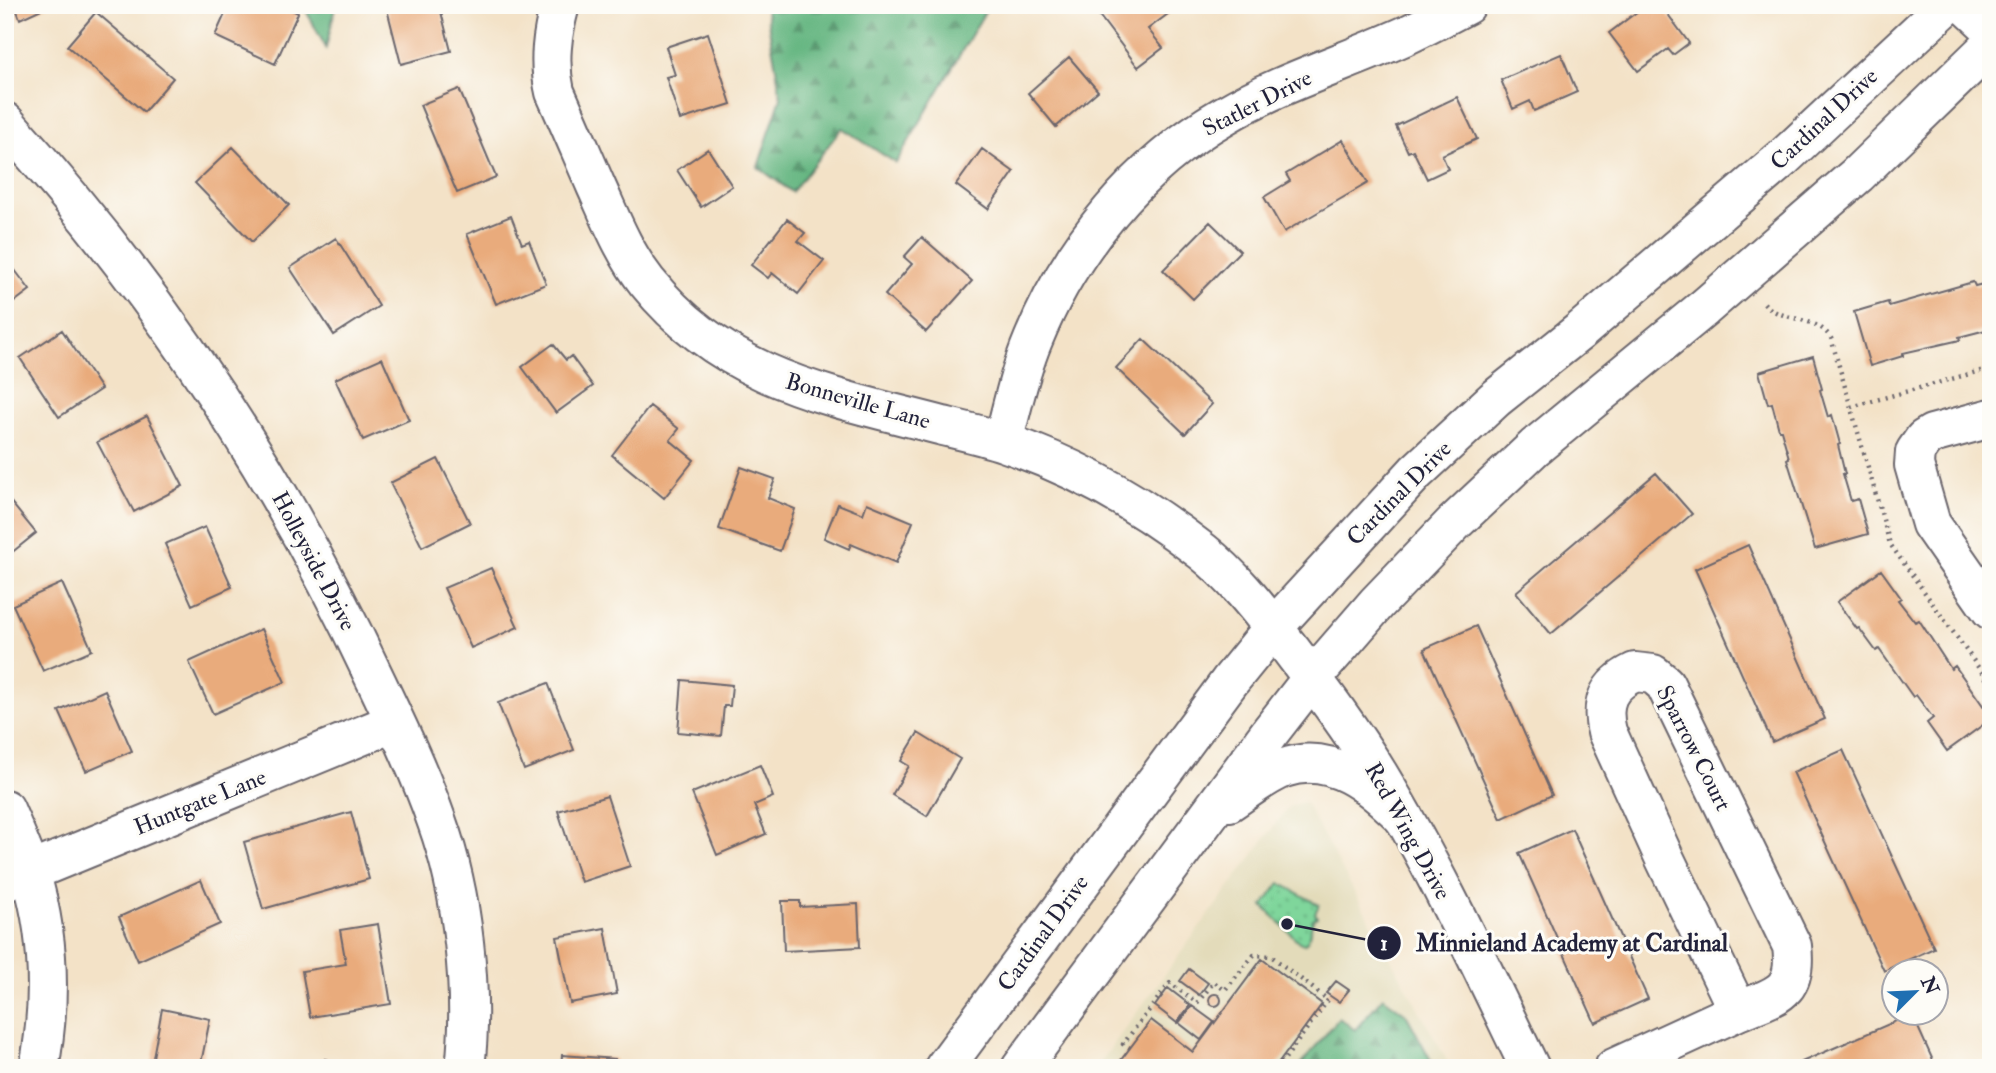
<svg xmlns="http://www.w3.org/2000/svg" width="1996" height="1073" font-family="'IM FELL Double Pica',serif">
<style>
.built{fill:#e3dbba}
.forest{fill:url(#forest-firs);stroke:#446c5f;stroke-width:2}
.park{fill:url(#park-dots);stroke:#507c6b;stroke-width:2}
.building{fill:#e9ab7c}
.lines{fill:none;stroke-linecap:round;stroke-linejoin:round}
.minor-casing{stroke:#6b656c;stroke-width:42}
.major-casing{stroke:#6b656c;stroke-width:42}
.path{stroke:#6b656c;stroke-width:4.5;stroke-dasharray:2 5;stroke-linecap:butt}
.minor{stroke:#fff;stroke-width:38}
.major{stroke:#fff;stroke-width:38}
.labels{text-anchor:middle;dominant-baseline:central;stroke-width:6;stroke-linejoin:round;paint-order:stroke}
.street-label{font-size:23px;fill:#22223b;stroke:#fdfcf7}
.leader{fill:none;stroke:#22223b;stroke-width:2.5}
.callout-dot{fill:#22223b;stroke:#fdfcf7;stroke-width:2.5}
.mark-label{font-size:21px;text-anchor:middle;font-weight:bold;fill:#fff}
.callout-label{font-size:24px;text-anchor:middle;font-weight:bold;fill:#22223b;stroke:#fdfcf7;stroke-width:6;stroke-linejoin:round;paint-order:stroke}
</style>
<defs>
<pattern id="forest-firs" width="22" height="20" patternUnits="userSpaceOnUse" patternTransform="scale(1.75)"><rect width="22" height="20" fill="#67b783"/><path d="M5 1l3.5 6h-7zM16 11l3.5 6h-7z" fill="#54946c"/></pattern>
<pattern id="park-dots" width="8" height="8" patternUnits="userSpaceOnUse" patternTransform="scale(1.75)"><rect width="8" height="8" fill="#7fd69b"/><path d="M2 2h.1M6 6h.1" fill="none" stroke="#6db786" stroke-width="1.8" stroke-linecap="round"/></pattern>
</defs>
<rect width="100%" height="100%" fill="#fdfcf7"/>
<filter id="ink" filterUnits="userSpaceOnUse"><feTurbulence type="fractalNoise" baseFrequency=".0143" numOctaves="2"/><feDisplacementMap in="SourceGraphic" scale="14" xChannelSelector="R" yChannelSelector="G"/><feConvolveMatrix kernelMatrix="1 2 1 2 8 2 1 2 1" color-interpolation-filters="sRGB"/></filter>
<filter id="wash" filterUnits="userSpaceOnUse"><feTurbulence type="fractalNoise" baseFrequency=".00686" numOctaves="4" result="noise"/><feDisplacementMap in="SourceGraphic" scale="28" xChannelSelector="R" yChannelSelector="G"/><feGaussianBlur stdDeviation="1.57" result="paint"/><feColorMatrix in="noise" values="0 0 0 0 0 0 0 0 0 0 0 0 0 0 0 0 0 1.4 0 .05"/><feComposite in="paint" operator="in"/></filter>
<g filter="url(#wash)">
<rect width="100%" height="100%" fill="#f3e2c7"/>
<!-- built -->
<path class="built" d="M1305,802l146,266h-355l193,-262z"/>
<!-- forest -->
<path class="forest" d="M303,5h33l-10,43z
M765,5h224l-93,158 -54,-35 -50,64 -34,-25 23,-70z
M1383,997l23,17 29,54h-137l41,-50 16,12z"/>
<!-- park -->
<path class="park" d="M1280,883l39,22 -4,8 2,4 -4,2 -5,21 -4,4 -5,-2 -36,-36z"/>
<g id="blocks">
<!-- building -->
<path class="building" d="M15,5h35l-30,14z
M229,5h53l16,8 -23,51 -60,-28z
M386,5h45l1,5 8,-2 11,43 -50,13z
M1101,5h79l-32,24 15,19 -25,19 -43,-57z
M1646,5h15l28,38 -16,12 -5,-6 -30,22 -29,-38z
M96,12l77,66 -29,34 -77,-66z
M708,33l23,71 -51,16 -14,-43 9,-2 -9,-28z
M1561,54l16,38 -43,19 -4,-10 -17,8 -12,-29z
M1069,57l29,34 -42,36 -28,-34z
M459,89l37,88 -39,16 -37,-88z
M1457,97l20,42 -35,16 6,14 -21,10 -14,-29 -5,2 -12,-26z
M1343,140l25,43 -84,49 -20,-35 26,-16 -4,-7z
M233,147l56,58 -37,37 -57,-59z
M708,149l24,37 -31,21 -24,-37z
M982,149l32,23 -26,37 -32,-24z
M511,216l11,28 7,-3 17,43 -50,20 -29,-70z
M787,219l18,14 -7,8 26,20 -26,33 -26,-21 -4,5 -17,-13z
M1210,222l30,29 -47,48 -30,-29z
M922,237l50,44 -46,51 -41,-37 27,-31 -8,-7z
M336,238l43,68 -45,29 -44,-67z
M5,257l25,33 -25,19z
M1973,282l2,4 16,-4v51l-3,1 -2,-4 -27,7 1,3 -57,13v3l-33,10 -16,-54 34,-10 1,4z
M62,330l39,59 -42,28 -39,-59z
M1143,339l69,65 -27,30 -69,-66z
M553,344l13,16 5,-4 22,30 -37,27 -34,-46z
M1813,356l9,33 -2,1 8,27 4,-2 8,29 -2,1 7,29h-2l8,27 7,-2 10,35 -53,15 -28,-90 2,-1 -8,-28h-2l-7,-27 -4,1 -9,-32z
M382,358l27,62 -46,20 -28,-61z
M650,406l29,23 -9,11 24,20 -30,38 -52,-43z
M147,416l36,70 -49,26 -37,-70z
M438,459l32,64 -48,24 -32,-64z
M741,467l34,12 -7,19 27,11 -15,42 -61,-22z
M1656,473l36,41 -141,120 -35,-42z
M5,495l31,38 -31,25z
M867,503l46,19 -17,41 -45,-19 -2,5 -25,-11 14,-34 25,10z
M205,527l27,60 -40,18 -27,-61z
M1748,545l77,174 -53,23 -77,-173z
M491,568l27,59 -47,21 -27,-60z
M1881,570l20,28 -3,2 17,22 4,-2 32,49 4,-3 36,51v2l-44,32 -20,-28 6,-5 -17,-23 -3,2 -34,-48 -3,2 -17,-23 -2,1 -20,-27z
M62,583l30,67 -49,21 -30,-66z
M1476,626l76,169 -51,24 -77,-170z
M261,629l24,53 -72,32 -24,-52z
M682,680l50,5 -2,21h-6l-3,30 -43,-4z
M548,683l26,67 -50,20 -26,-67z
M105,690l27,61 -46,20 -27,-60z
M918,733l42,26 -33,57 -35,-21 17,-29 -8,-5z
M1843,750l91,198 -50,23 -91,-199z
M760,765l13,32 -19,8 12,29 -49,21 -25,-62z
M607,796l23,70 -49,16 -23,-71z
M351,812l18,67 -106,30 -19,-67z
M1572,829l76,170 -53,24 -76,-170z
M201,880l19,44 -82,37 -19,-44z
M782,901h18v6l58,-3 2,43 -76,4z
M378,924l13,80 -81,13 -8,-46 44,-7 -6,-34z
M605,928l12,66 -47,9 -13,-66z
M1262,959l60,45 -47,64h-160l36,-48 42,32z
M1189,969l19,14 -9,12 -19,-14z
M1336,981l13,9 -10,12 -13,-9z
M1168,988l22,17 -13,18 -22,-17z
M1209 1000a6 6 0 1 1 12 0a6 6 0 1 1-12 0Z
M1192,1006l22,16 -13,18 -22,-17z
M162,1009l48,10 -10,49h-49z
M1912,1014l23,51 -6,3h-141z
M562,1055l53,4 -1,9h-53z
M325,1059l31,8v1h-34z"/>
</g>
</g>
<g filter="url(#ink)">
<use href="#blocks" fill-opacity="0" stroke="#6b656c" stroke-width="2"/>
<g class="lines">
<defs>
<path id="minor" d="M560,5c-8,29 -12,57 -5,87 14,31 27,62 41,94 15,33 28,67 51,96 78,97 182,114 296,144 21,5 43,10 63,17 73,25 137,62 197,109 34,27 61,64 88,98 31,41 62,82 88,125 57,94 103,194 151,293
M1966,5l25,23
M5,122c150,166 275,354 370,557 22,46 45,94 62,143 26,72 37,170 28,246
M1991,418l-59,16 -8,5 -9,13 -1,13 17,59 60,86
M1003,442c9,-34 16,-69 30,-102 38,-93 105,-175 192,-225 58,-34 123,-53 184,-81 19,-9 38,-19 57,-29
M1635,672l18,2 12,10 127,262c6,48 -16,49 -54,65l-74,-154 -57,-125c-7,-29 0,-47 28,-60z
M5,809c9,22 20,44 26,66 19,63 20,129 8,193
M5,882l390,-160
M1614,1068l124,-57"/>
<path id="major" d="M1229,802c17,-11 35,-26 55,-34 47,-17 88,18 119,49
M944,1068l286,-387 43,-53 143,-156 79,-73 84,-67 203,-173 165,-154
M1021,1068l249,-336 42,-54 65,-75 77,-80 81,-76 169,-139 153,-133 134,-130"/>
</defs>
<!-- minor casing -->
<use href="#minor" class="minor-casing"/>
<!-- major casing -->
<use href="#major" class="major-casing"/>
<!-- path -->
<path class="path" d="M1764,303c17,20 51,11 67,35l59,206 101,141
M1851,407l140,-39
M1130,1048l-7,-4 47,-61 27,20 17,-21 11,8 29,-35 17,1 57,44 -50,68"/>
<!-- minor -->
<use href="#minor" class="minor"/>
<!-- major -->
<use href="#major" class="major"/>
</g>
</g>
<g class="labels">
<!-- street labels -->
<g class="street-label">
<text transform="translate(1257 103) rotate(-27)">Statler Drive</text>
<text transform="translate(1824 119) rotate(-43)">Cardinal Drive</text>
<text transform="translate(858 401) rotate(16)">Bonneville Lane</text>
<text transform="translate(1399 493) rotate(-45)">Cardinal Drive</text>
<text transform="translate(314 561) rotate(62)">Holleyside Drive</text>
<text transform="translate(1694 748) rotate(63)">Sparrow Court</text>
<text transform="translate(200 802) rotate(-22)">Huntgate Lane</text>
<text transform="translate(1408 831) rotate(61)">Red Wing Drive</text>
<text transform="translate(1043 933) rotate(-54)">Cardinal Drive</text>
</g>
</g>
<!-- callouts -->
<path class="leader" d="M1287 924L1384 943"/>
<g class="callout-dot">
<circle cx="1287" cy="924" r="7"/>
<circle cx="1384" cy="943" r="18"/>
</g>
<g class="mark-label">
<text x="1384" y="950">1</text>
</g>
<g class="callout-label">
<text x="1572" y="951">Minnieland Academy at Cardinal</text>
</g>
<!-- margin -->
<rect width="1996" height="1073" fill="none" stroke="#fdfcf7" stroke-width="28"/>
<!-- north arrow -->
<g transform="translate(1915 992) rotate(66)"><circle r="33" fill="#fdfcf7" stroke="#a5a5ac" stroke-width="2"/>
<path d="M0-5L12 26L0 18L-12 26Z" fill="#1f6fb2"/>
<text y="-10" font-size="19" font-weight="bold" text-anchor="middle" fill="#22223b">N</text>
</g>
</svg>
